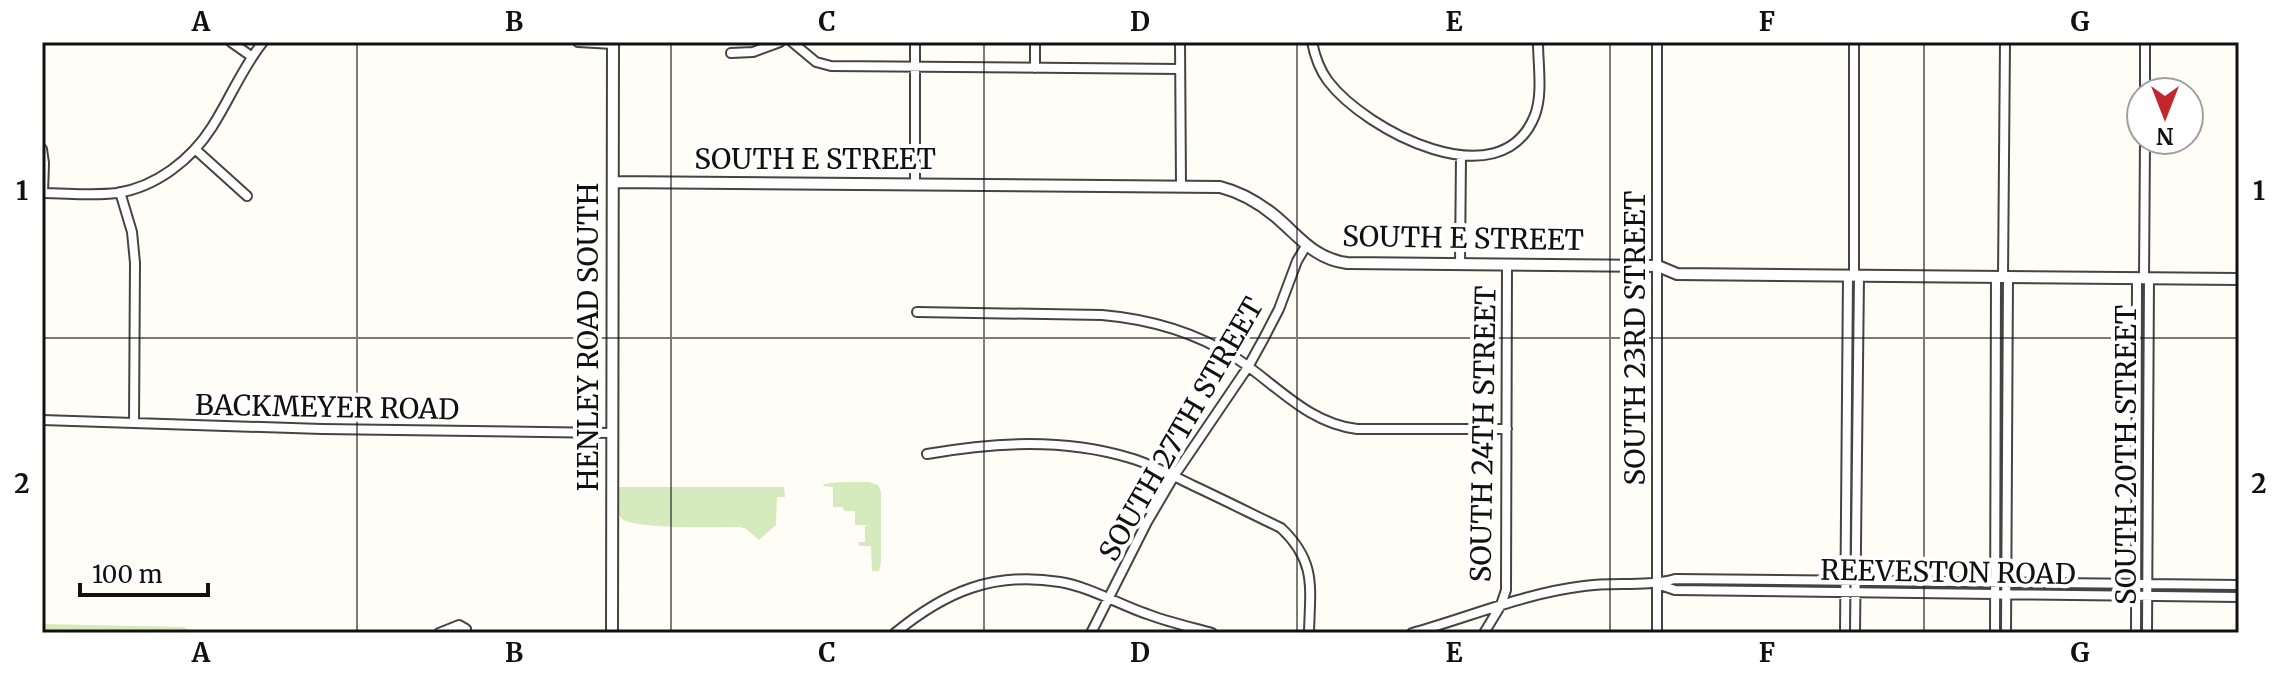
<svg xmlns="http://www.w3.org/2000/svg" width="2281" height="675" font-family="Merriweather,serif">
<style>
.grass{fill:#d5ebbd}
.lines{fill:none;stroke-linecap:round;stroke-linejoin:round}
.minor-casing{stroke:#444;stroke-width:12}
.tertiary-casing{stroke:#444;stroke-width:14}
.minor{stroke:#fff;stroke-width:8}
.tertiary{stroke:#fff;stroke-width:10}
.grid{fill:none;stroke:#111;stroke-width:2;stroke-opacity:0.55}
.labels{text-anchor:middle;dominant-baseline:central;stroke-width:8;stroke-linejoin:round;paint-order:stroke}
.street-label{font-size:28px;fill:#111;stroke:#fff}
.neatline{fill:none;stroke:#111;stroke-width:3}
.grid-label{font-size:26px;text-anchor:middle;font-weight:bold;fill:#111}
</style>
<rect width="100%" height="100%" fill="#fffdf5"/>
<!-- grass -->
<path class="grass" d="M840,482h29l9,3 3,7v71l-2,8h-7l-1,-25h-12l-1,-4h7v-16l4,-1h-14v-14h-11l-1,-4h-10v-20l-10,-1 1,-2z
M617,487h167l1,10h-8l-1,28 -17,15 -13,-11 -6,-2c-20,0 -108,3 -119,-9 -6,-6 -3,-23 -4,-31z
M42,624l141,3 15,6h-156z"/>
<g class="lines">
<defs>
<path id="minor" d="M231,42l20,14
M578,42l35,2
M792,42l24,20 15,4 349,3
M1035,42v26
M1180,42l1,144
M1312,42c3,15 7,27 16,39 37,49 173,121 207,34 8,-22 3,-50 3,-73
M2145,42v50
M731,53l22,-1 27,-10
M42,149l2,14 -1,30
M196,150l51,46
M915,184v-142
M120,192l12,40 3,31 -1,160
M42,193c25,0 50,3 75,0 39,-6 74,-33 95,-66 18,-28 30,-59 51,-85
M1460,264l1,-109
M1854,276v-234
M2003,277l2,-235
M2144,278l1,-138
M917,312l185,3c47,4 93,17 134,43 40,26 71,65 121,71h150
M42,420l280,9 289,4
M927,454c68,-12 137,-16 203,4 21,6 42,17 62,27 30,14 60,29 89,43 36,34 29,60 28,105
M1657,584l18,6 564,7
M439,633l20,-8 7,4 -1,4
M895,633c50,-41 98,-62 165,-51 30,5 58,22 87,32 21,8 43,13 65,19
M1091,633l56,-111 27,-46 74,-109 16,-29 15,-29 18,-48 9,-15
M1412,633c58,-16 113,-40 172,-47 31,-4 62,1 91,-7l564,6
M1484,633l17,-28 5,-15 1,-326
M1657,633v-591
M1845,633l3,-357
M1855,633l4,-357
M1995,633l1,-356
M2006,633l2,-356
M2136,633l1,-355
M2147,633l2,-355"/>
<path id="tertiary" d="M613,182l607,5c20,5 39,16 55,29 24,20 39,43 72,47l311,3 19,8 562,5
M612,633l1,-591"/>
</defs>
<!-- minor casing -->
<use href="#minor" class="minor-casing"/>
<!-- tertiary casing -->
<use href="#tertiary" class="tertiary-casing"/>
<!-- minor -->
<use href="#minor" class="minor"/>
<!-- tertiary -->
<use href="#tertiary" class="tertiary"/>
</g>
<!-- grid -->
<path class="grid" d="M357,42v591M671,42v591M984,42v591M1297,42v591M1610,42v591M1924,42v591M42,338h2197"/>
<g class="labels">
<!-- street labels -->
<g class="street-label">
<text x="815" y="159">SOUTH E STREET</text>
<text transform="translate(1463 238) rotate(1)">SOUTH E STREET</text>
<text transform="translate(588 337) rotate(-90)">HENLEY ROAD SOUTH</text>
<text transform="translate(1635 338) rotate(-90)">SOUTH 23RD STREET</text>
<text transform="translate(327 407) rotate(1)">BACKMEYER ROAD</text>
<text transform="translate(1181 429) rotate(-60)">SOUTH 27TH STREET</text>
<text transform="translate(1483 434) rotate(-89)">SOUTH 24TH STREET</text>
<text transform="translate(2126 455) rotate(-90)">SOUTH 20TH STREET</text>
<text transform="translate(1948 572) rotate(1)">REEVESTON ROAD</text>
</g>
</g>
<!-- border -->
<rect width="2281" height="675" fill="none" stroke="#ffffff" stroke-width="88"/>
<!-- north arrow -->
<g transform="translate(2165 116) rotate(180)"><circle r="38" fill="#ffffff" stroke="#a0a0a0" stroke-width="2"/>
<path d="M0-6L14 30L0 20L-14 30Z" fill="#c4262e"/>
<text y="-12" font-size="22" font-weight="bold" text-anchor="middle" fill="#111111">N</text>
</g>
<!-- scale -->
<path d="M80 583v12h128v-12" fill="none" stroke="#111111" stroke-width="4"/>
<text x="92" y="583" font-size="24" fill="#111111" stroke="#ffffff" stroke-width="6" paint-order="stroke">100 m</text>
<rect x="44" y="44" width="2193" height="587" class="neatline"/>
<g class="grid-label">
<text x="201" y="31">A</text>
<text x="514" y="31">B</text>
<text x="827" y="31">C</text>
<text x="1140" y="31">D</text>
<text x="1454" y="31">E</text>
<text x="1767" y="31">F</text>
<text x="2080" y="31">G</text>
<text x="22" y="200">1</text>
<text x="2259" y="200">1</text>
<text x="22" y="493">2</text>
<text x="2259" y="493">2</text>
<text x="201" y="662">A</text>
<text x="514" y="662">B</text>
<text x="827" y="662">C</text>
<text x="1140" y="662">D</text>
<text x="1454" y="662">E</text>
<text x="1767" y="662">F</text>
<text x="2080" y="662">G</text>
</g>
</svg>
